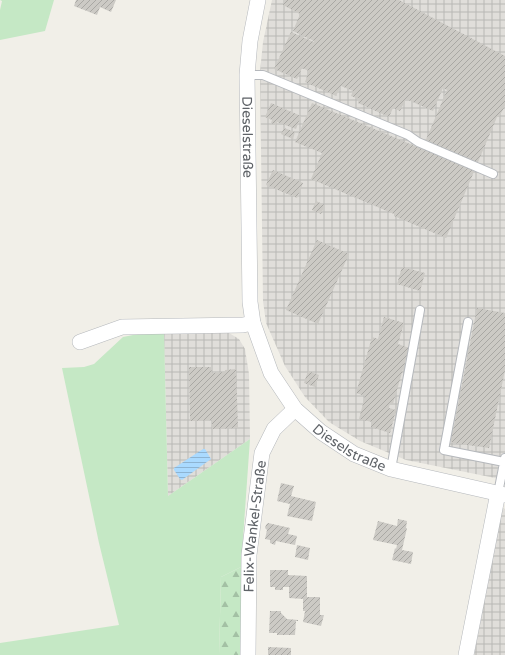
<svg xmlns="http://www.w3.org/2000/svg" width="505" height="655" font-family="'Varela Round',sans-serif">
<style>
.industrial{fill:url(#industrial-grid)}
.grass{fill:#c5e8c5}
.forest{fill:url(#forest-firs)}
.water{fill:url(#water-rules)}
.building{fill:url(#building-hatch)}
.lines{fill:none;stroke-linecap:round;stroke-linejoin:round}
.lane-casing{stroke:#b5b8bc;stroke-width:10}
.street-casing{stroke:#b5b8bc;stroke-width:16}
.lane{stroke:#fff;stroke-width:8}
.street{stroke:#fff;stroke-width:15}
.labels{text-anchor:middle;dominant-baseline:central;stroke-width:4;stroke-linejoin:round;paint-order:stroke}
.street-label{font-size:14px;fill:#5f6368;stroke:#fff}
</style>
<defs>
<pattern id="industrial-grid" width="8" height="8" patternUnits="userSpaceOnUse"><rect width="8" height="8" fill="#e0deda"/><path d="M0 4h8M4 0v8" fill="none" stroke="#b9b8b5"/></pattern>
<pattern id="forest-firs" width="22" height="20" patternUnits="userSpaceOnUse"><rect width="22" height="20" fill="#c5e8c5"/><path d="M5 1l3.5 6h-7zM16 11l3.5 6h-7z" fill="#a3c0a4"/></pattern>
<pattern id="water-rules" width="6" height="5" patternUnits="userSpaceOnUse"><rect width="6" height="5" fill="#aadaff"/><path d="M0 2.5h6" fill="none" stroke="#8eb4d2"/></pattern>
<pattern id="building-hatch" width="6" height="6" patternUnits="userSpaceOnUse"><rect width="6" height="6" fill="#cccac5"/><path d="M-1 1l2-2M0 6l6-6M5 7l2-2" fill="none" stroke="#a9a8a4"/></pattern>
</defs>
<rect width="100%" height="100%" fill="#f1efe8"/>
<!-- industrial -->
<path class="industrial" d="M272,0h233v480l-99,-20 -46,-19 -31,-19 -24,-25 -20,-31 -19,-43 -3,-22 -3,-229 3,-30z
M164,333h65l10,6 6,10 4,25 1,65 -82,57z
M502,508l3,1v146h-31z"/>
<!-- grass -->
<path class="grass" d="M0,0h54l-9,31 -45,9v-30l2,-9z
M164,333l4,163 82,-57 -9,128 -20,10 -2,78h-219v-12l119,-18 -20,-82 -37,-175 22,-1 10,-3 29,-27 15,-3z"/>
<!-- forest -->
<path class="forest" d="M241,567v88h-22l2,-78z"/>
<!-- water -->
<path class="water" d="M203,449h2l6,10 -29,21 -2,-1 -6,-9v-2z"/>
<!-- building -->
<path class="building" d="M76,0h40l-5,12 -11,-5 -3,8 -23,-9z
M285,0h114l106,56v50l-6,11h-2l-51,121 -52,-22v-2l-83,-35 11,-26 -27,-11 17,-39 110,46 25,-59 -4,-2 -10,23 -27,-12 -6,12 -7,-3 -4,9 -31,-14 1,-4 -8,-3 2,-5 -12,-5 -5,10 -31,-14 4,-11 -7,-3 -5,11 -23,-10 17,-37 23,10v-1l-21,-10 7,-17 -17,-9z
M271,103l30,13 -5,13 -19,-7 -1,3 -5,-2 1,-3 -7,-3z
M284,128l11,4 -2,7 -12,-5z
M273,170l30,13 -6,15 -31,-13z
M316,201l9,4 -4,9 -9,-4z
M317,240l32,14 -31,70 -32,-14z
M402,267l23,6 -5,18 -23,-7z
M477,308l28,5v57l-16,78 -36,-5 -2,-2z
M384,317l20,6 -6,21 11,4 -16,56 -3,-1 -1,5 7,2 -6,23 -19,-6 1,-5 -13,-3 6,-23 -9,-3 16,-56 6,2z
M189,367h22l1,6 13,-1v-2l11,-1 2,59 -26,1v-9l-22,1z
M308,371l11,4 -4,12 -11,-4z
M281,483l13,3 -3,10 25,6 -4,19 -25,-5 3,-12 -13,-3z
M398,519l9,2 -1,7h1l-5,22 11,2 -2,12 -19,-4 3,-12 1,1 1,-4 -24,-5 5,-19 19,5z
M268,523l22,5 -2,6 9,2 -2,9 -19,-4 -1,4 -5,-2v-3l-5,-1 2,-9 -2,-2 1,-3z
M297,545l13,3 -2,12 -13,-3z
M270,570h18v5l19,1v21h13v18h4l-3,11 -18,-4 2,-11h-2v-12l-14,-1v-11h-6v3h-8v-3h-5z
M270,611h11v2l6,6 11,1v1h-2l-1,14h-18v-2h-8z
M268,647l23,1v7h-23z"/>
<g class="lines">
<defs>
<path id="lane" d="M247,75h16l145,60 10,7 75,32
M468,322l-24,128 60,12
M391,469l29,-159
M498,493l7,-35"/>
<g id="street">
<path id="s1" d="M258,0l-8,41 -3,34 3,227 3,21 18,50 24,36 26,23 33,22 37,15 13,3 101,23"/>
<path d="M80,342l42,-15 121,-2 10,-2"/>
<path id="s2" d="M248,655l1,-100 13,-102 12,-24 21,-20"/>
<path d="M466,655l32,-162"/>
</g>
</defs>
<!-- lane casing -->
<use href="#lane" class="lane-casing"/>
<!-- street casing -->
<use href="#street" class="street-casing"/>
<!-- lane -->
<use href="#lane" class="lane"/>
<!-- street -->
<use href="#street" class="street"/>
</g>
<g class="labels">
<!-- street labels -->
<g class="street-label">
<text stroke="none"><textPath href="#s1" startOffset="138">Dieselstraße</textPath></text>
<text stroke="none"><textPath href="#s1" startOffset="488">Dieselstraße</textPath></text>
<text stroke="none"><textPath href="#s2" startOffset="129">Felix-Wankel-Straße</textPath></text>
</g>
</g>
</svg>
